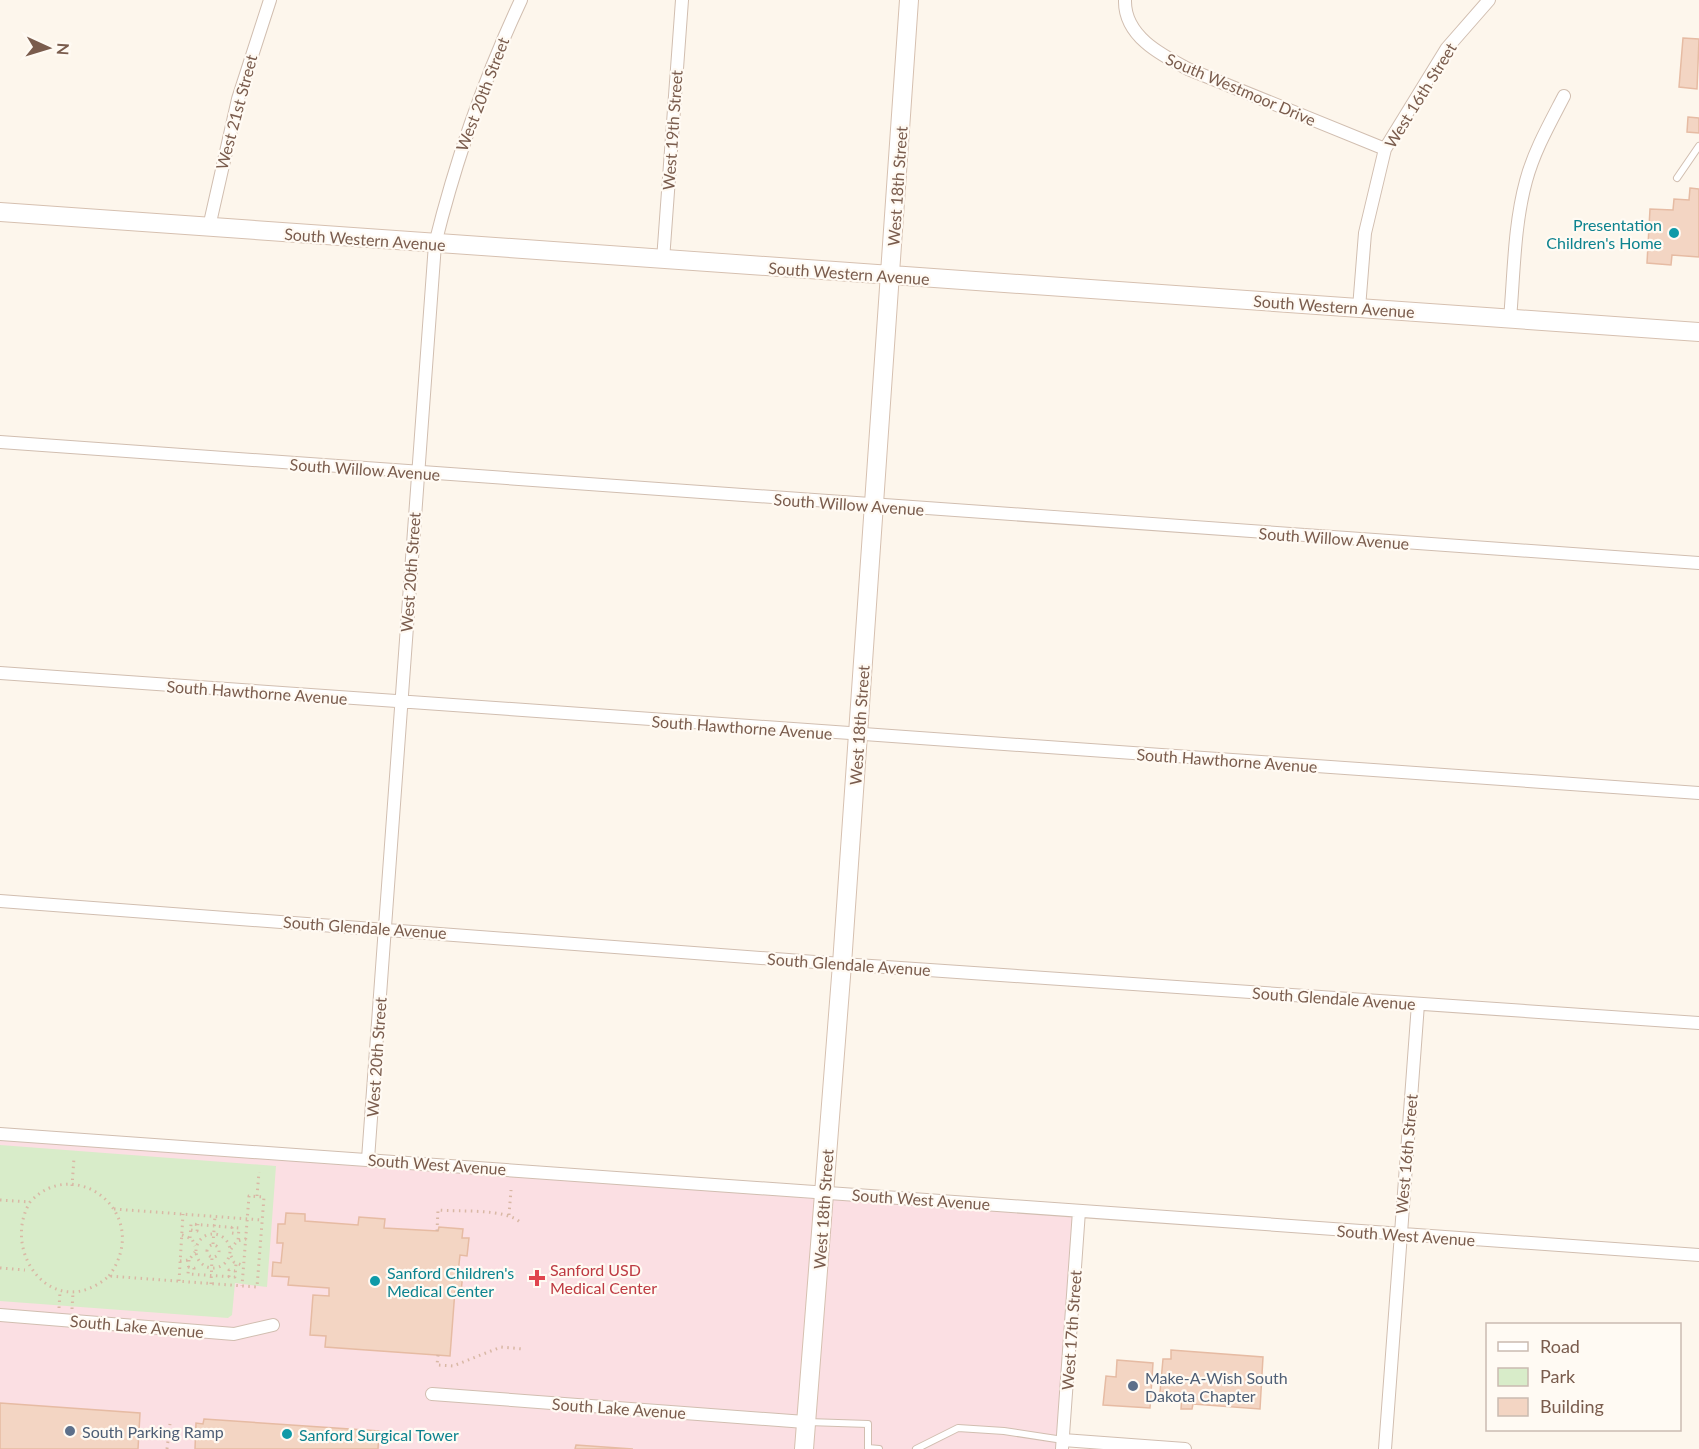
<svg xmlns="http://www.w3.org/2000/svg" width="1699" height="1449" font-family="Lato,sans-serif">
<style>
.medical{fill:#fbdfe3}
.green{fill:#d8ecc9}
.building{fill:#f3d5c3;stroke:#e6bba3;stroke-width:1.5}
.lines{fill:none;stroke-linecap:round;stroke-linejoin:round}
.lane-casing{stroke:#d1beb0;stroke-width:8}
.street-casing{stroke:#d1beb0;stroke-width:14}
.secondary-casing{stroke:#d6c0b0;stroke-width:20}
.path{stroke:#d9b8a5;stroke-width:3;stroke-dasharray:1.5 4.5;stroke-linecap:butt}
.lane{stroke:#fff;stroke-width:6}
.street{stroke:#fff;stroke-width:12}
.secondary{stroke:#fff;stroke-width:18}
.culture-dot{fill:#0f9aa8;stroke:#fffaf3;stroke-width:2}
.health-dot{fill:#e0444e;stroke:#fffaf3;stroke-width:2}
.service-dot{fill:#5c6f8a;stroke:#fffaf3;stroke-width:2}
.labels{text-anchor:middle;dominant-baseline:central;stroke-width:4.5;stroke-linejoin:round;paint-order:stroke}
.street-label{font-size:16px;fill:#7a5c4d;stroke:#fffaf3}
.culture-label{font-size:16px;fill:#0d838f;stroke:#fffaf3;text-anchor:start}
.health-label{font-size:16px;fill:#be3a42;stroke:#fffaf3;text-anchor:start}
.service-label{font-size:16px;fill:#4e5e75;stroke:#fffaf3;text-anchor:start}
</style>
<rect width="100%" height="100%" fill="#fdf6ec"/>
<!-- medical -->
<path class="medical" d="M0,1134l1079,77 -17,238h-1062z"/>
<!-- green -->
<path class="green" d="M0,1145l276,21 -9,121 -32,-4 -3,32 -4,3 -228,-17z"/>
<!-- building -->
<path class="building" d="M1683,38l16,1 -2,50 -18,-2z
M1688,117l11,1v15l-12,-1z
M1690,188l9,1v68l-27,-2 -1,10 -24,-2 3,-54 23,1 1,-11 15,1z
M286,1213l19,1v7l53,4 1,-8 26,2 -1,9 54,3 1,-4 24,2 -1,9h7l-2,18 -7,-1 -2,18 5,1 -2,17 -6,-1 -5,66 -125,-9 1,-11 -16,-1 3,-40 16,1v-8l-41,-3 1,-8 -17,-1 1,-14 8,1 2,-20h-6l1,-19h7z
M1171,1350l92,7 -3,52 -67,-5 -1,5h-11l1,-15 -22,-2 3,-33h8z
M1117,1360l36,3 -3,45 -47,-3 3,-29 10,1z
M0,1403l140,10 -2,36h-138z
M204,1419l175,12 -1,18h-183l1,-26 7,1z
M576,1445l57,4h-58z"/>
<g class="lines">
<defs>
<path id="lane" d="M1677,178l22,-32
M808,1422l60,2v24l11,1
M916,1449l42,-21 46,3 59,9"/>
<path id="street" d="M1125,0c-1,36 36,55 63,69l197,80
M209,227l29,-128 32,-99
M663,260l19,-260
M1359,308l6,-75 20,-84 62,-101 42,-48
M1510,319c4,-46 4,-94 16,-138 8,-30 24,-58 38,-85
M0,442l1699,121
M0,673l1699,120
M0,901l842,63 857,59
M0,1134l1699,121
M368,1159l67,-915c21,-85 49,-165 86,-244
M0,1315l234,19 39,-9
M432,1394l373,28
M1063,1440l122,9
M1062,1449l17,-238
M1385,1449l33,-445"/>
<path id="secondary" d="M0,212l1699,120
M804,1449l38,-485 67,-964"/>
</defs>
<!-- lane casing -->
<use href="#lane" class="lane-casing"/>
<!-- street casing -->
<use href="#street" class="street-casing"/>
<!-- secondary casing -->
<use href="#secondary" class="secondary-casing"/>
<!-- path -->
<path class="path" d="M72,1186l2,-28
M257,1196l2,-24
M0,1200l30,2
M114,1209l148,11
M509,1215l2,-25
M232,1227v6l6,1
M191,1230l6,1 1,-7
M437,1231l1,-21c22,2 68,-2 83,13
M196 1251a17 17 0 1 1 34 0a17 17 0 1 1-34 0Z
M182,1235l10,4 3,7
M190,1238l1,-14 48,4 -1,13
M213,1244l2,-28
M207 1251a6 6 0 1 1 12 0a6 6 0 1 1-12 0Z
M231,1249l6,-8 9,-2
M231,1256l3,6 10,4
M189,1260l-1,14 47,3 1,-13
M180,1261l9,-1 6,-8
M188,1267l6,1v6
M0,1268l25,2
M109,1276c45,-62 -34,-123 -79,-74 -30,51 24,122 79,74l148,11 7,-90 -15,-1 -7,90
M229,1277v-7l6,1
M179,1281l4,-67
M211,1284l1,-27
M59,1308l1,-16
M72,1309l1,-16
M438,1355l-1,10 16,1 48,-19 22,2
M167,1449l3,-25"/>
<!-- lane -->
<use href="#lane" class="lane"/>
<!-- street -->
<use href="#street" class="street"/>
<!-- secondary -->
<use href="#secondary" class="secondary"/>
</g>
<!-- markers -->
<g class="culture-dot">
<circle cx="1674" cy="233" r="6"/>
<circle cx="375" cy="1281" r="6"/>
<circle cx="287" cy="1434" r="6"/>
</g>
<path class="health-dot" d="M534 1269h6v6h6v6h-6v6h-6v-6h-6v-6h6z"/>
<g class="service-dot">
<circle cx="1133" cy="1386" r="6"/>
<circle cx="70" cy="1431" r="6"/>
</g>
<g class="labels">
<!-- street labels -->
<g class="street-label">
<text transform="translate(1241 89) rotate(23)">South Westmoor Drive</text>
<text transform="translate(482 94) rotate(-69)">West 20th Street</text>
<text transform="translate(1420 95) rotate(-58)">West 16th Street</text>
<text transform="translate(236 112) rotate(-75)">West 21st Street</text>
<text transform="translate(672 130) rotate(-86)">West 19th Street</text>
<text transform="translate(897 186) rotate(-86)">West 18th Street</text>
<text transform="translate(365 239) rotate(4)">South Western Avenue</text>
<text transform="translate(849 273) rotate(4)">South Western Avenue</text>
<text transform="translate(1334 306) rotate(4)">South Western Avenue</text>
<text transform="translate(365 469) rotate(4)">South Willow Avenue</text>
<text transform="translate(849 504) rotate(4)">South Willow Avenue</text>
<text transform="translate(1334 538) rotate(4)">South Willow Avenue</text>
<text transform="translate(410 572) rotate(-86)">West 20th Street</text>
<text transform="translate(257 692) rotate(4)">South Hawthorne Avenue</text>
<text transform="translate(859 725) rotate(-86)">West 18th Street</text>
<text transform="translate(742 727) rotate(4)">South Hawthorne Avenue</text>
<text transform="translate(1227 760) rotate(4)">South Hawthorne Avenue</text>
<text transform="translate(365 927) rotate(4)">South Glendale Avenue</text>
<text transform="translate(849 964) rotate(4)">South Glendale Avenue</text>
<text transform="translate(1334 998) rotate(4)">South Glendale Avenue</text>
<text transform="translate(376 1057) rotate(-86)">West 20th Street</text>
<text transform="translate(1406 1154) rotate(-85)">West 16th Street</text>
<text transform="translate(437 1164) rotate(4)">South West Avenue</text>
<text transform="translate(921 1199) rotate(4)">South West Avenue</text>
<text transform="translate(823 1209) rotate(-86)">West 18th Street</text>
<text transform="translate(1406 1235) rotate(4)">South West Avenue</text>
<text transform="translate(137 1326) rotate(5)">South Lake Avenue</text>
<text transform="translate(1071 1330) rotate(-86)">West 17th Street</text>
<text transform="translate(619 1408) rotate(4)">South Lake Avenue</text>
</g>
<!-- culture labels -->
<g class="culture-label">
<text x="1662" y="224" text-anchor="end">Presentation<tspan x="1662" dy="18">Children's Home</tspan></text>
<text x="387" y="1272">Sanford Children's<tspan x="387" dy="18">Medical Center</tspan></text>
<text x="299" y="1434">Sanford Surgical Tower</text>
</g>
<!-- health labels -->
<g class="health-label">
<text x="550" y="1269">Sanford USD<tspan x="550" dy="18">Medical Center</tspan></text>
</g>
<!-- service labels -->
<g class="service-label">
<text x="1145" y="1377">Make-A-Wish South<tspan x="1145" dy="18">Dakota Chapter</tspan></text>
<text x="82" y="1431">South Parking Ramp</text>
</g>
</g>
<!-- legend -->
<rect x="1486" y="1323" width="195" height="108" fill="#fffaf3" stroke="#cabbb1" stroke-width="1.5"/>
<rect x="1498" y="1342" width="30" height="9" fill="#ffffff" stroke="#cabbb1" stroke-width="1.5"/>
<text x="1540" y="1353" font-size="18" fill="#7a5c4d">Road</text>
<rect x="1498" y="1368" width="30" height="18" fill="#d8ecc9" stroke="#cabbb1" stroke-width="1.5"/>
<text x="1540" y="1383" font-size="18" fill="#7a5c4d">Park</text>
<rect x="1498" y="1398" width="30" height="18" fill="#f3d5c3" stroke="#cabbb1" stroke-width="1.5"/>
<text x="1540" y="1413" font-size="18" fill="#7a5c4d">Building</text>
<!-- north arrow -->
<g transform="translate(48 48) rotate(94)" stroke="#fffaf3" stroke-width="4.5" paint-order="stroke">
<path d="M0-4.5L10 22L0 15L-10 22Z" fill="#7a5c4d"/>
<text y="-9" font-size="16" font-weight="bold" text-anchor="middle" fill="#7a5c4d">N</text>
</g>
</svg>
